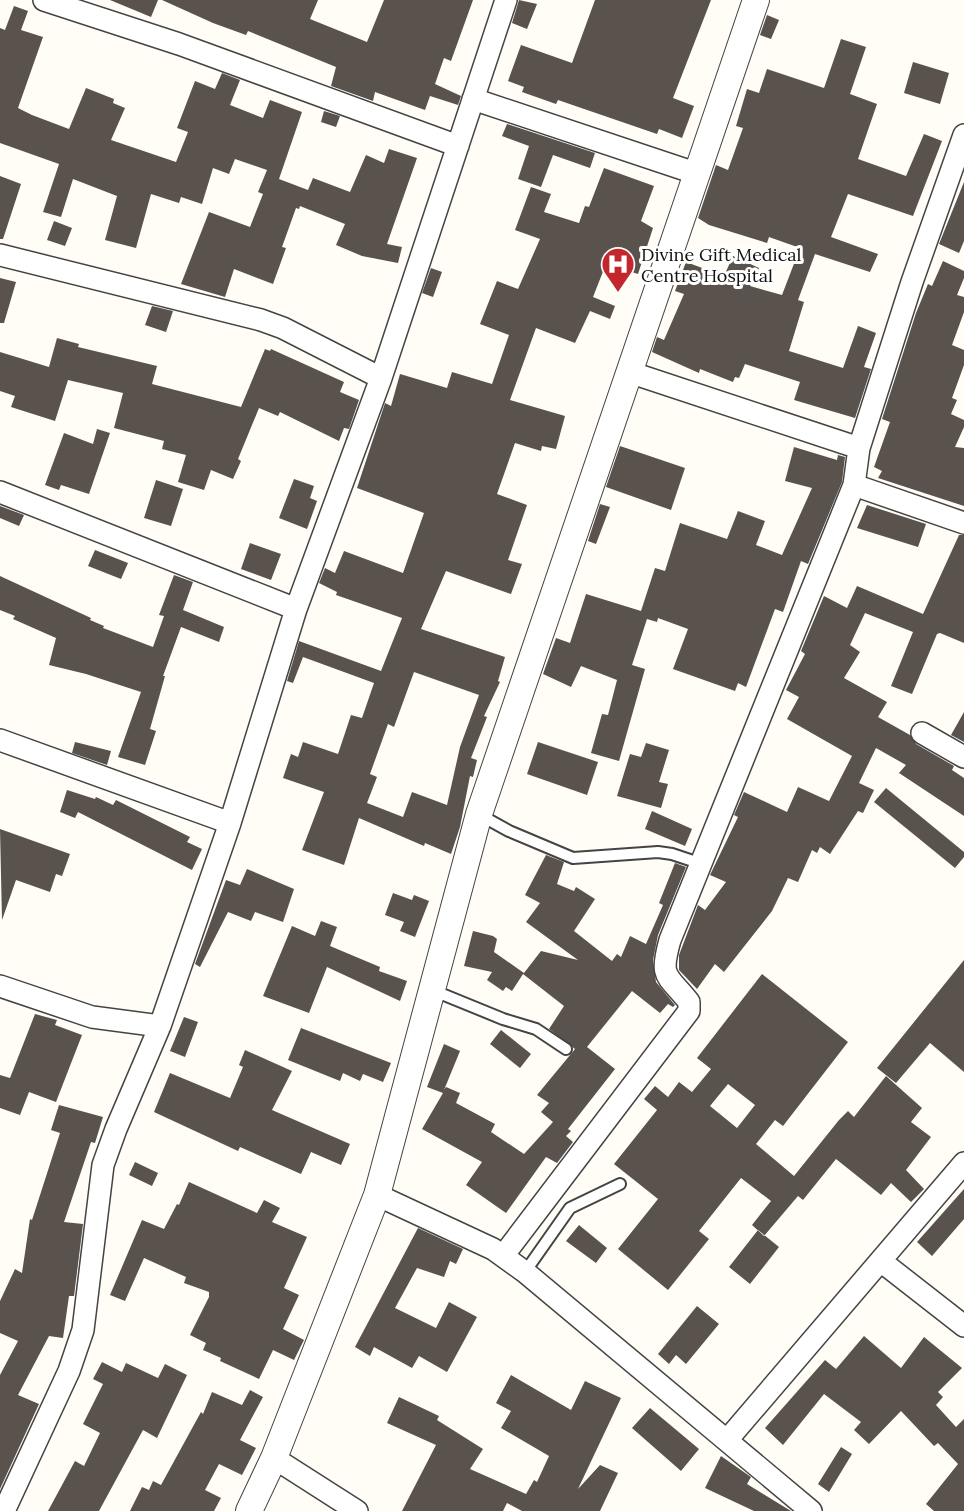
<svg xmlns="http://www.w3.org/2000/svg" width="964" height="1511" font-family="Lora,serif">
<style>
.building{fill:#5a524d;fill-rule:evenodd}
.lines{fill:none;stroke-linecap:round;stroke-linejoin:round}
.service-casing{stroke:#444;stroke-width:14}
.minor-casing{stroke:#444;stroke-width:24}
.tertiary-casing{stroke:#444;stroke-width:28}
.service{stroke:#fff;stroke-width:10}
.minor{stroke:#fff;stroke-width:21}
.tertiary{stroke:#fff;stroke-width:26}
.labels{text-anchor:middle;dominant-baseline:central;stroke-width:6;stroke-linejoin:round;paint-order:stroke}
.poi-label{font-size:18px;fill:#111;stroke:#fff;text-anchor:start}
</style>
<rect width="100%" height="100%" fill="#fffdf5"/>
<!-- building -->
<path class="building" d="M110,0h48l-7,17z
M162,0h156l-8,19 57,23 17,-42h89l-22,61 -7,-3 -9,26 26,12 -3,9 -28,-9 -5,14 -50,-18 -2,9 -42,-15 5,-19 -88,-36 -2,4 -33,-12z
M519,0l18,4 -10,25 -15,-6z
M595,0h116l-38,98 21,8 -12,32 -23,-9 -2,5 -99,-34 -2,4 -34,-12 2,-5 -16,-6 13,-36 51,18z
M14,6l14,5 -7,19 22,7 -25,71 14,7 37,14 17,-41 28,11 -1,4 12,5 -14,32 65,22 12,-30 -11,-4 18,-47 20,8 7,-16 18,7 -10,25 33,13 7,-18 32,12 -23,67 29,11 5,-12 37,14 16,-37 18,8 5,-14 28,9 -30,86 15,3 -4,16 -36,-7 -26,-11 9,-21 -45,-18 -1,3 -3,-1 -14,39 4,1 -13,36 -39,-15 -9,28 -44,-13 28,-72 41,15 13,-33 -5,-2 9,-22 -32,-11 -6,15 -16,-6 -11,36 -21,-7 -2,6 -28,-9 -15,54 -31,-8 12,-44 -44,-17 -12,38 -18,-5 16,-48 -59,-21v-115l5,2z
M767,15l12,5 -8,19 -11,-4z
M841,39l25,8 -16,47 27,10 -19,55 48,17 18,-42 18,7 -29,75 -65,-22 -17,43 47,17 -8,18 -55,-18 -17,46 6,2 -15,49 54,17 15,-42 18,7 -12,34 7,2 -16,49 -61,-18 6,-18 -55,-18 -6,14 -4,-1 -2,5 -33,-13 -1,4 -47,-21 5,-15 7,3 20,-46 -9,-3 11,-29 38,14 9,-20 26,12 -9,18 32,9 18,-47 -31,-11 -2,6 -58,-18 -11,-7 18,-53 12,5 15,-42 -7,-2 11,-37 12,4 8,-24 57,19z
M913,62l36,11 -9,31 -36,-11z
M324,111l16,5 -4,11 -15,-5z
M507,124l88,29 -5,15 -37,-13 -12,32 -23,-8 11,-33 -27,-10z
M604,168l50,18 -13,35 12,7 -15,46 -32,-10 -13,33 22,9 -5,13 -20,-8 -15,32 -39,-15 -26,72 55,16 -9,33 -14,-3 -1,5 -26,-8 -18,51 30,11 -19,55 14,4 -11,30 -65,-23 -25,58 84,28 -7,24 2,1 -16,34 3,1 -16,41 6,2 -4,17 -3,-1 -10,51 -9,27 -26,-11 -1,3 -65,-28 -15,47 -42,-15 22,-58 -41,-14 8,-24 7,3 5,-15 35,12 13,-39 11,3 12,-35 -71,-26 -10,26 -6,-2 12,-40 82,30 21,-53 -66,-23 1,-3 -18,-9 6,-15 10,5 9,-22 59,22 21,-60 -67,-25 28,-85 6,3 9,-32 47,14 5,-16 40,12 17,-49 -29,-11 17,-43 21,8 22,-50 -25,-9 16,-43 20,7 -7,18 35,11 6,-17 4,1zM414,672l65,23 -19,52 -13,58 -35,-13 -9,25 -36,-14 10,-26 -7,-3 18,-50 6,3z
M0,176l21,8 -18,55h-3z
M964,182v59l-5,12 -20,-9z
M54,221l18,7 -7,18 -18,-6z
M943,261l21,10v7l-7,17 7,2v15l-12,33 12,5v15l-12,33 5,2 -6,14 13,6v7l-9,20 9,1v58l-86,-28 4,-7 -8,-4 16,-45 -8,-3 34,-106 12,-29 4,2z
M431,268l11,4 -9,25 -11,-4z
M0,278l16,4 -12,41h-4z
M152,306l21,5 -7,21 -21,-7z
M57,338l22,6 -1,3 79,19 -5,18 89,23 24,-58 5,2 1,-2 73,33 -4,10 19,8 -10,29 -5,-1 -5,13 -59,-29 -2,4 -19,-8 -21,51 3,2 -8,18 -22,-9 -7,20 -26,-8 8,-27 -24,-6 2,-8 -50,-13 9,-35 -55,-13 -13,41 -44,-14 4,-11 -15,-5v-39l49,15z
M97,429l13,4 -21,61 -28,-9 -2,5 -14,-5 19,-52 29,11z
M620,446l65,22 -14,42 -65,-23z
M794,447l43,13 1,-5 7,2 -3,25 -34,82 -7,-3 -18,51 -8,-3 -29,78 -8,-4 -3,8 -62,-22 15,-40 -30,-11 -1,4 -10,-3 -15,46 13,4 -26,92 -28,-8 11,-39 6,1 9,-35 -36,-14 -10,21 -28,-13 13,-36 14,5 16,-49 55,17 14,-43 10,3 15,-48 47,16 11,-28 27,10 -9,24 26,10 30,-67 -27,-7z
M294,479l20,7 -4,12 7,3 -10,28 -28,-11z
M156,480l27,9 -12,37 -27,-8z
M600,504l10,3 -14,37 -8,-3z
M867,505l59,19 -8,23 -61,-19z
M0,506l24,9 -5,11 -19,-8z
M959,535h5v108l-24,-10 -3,1 -25,60 -21,-8 22,-54 -48,-19 -15,32 10,7 -16,26 43,24 -9,15 32,18 6,9 38,22 -2,4 12,8v38l-65,-43 7,-8 -30,-17 -17,35 15,7 -11,23 -5,-2 -28,43 -10,-7 -3,6 -5,-3 -14,32 -10,-4 -16,33 -48,61 -9,-8 -18,25 -18,-19v-15l19,-50 7,5 21,-28 -16,-7 28,-58 -4,-2 10,-23 43,20 11,-25 31,14 23,-45 -65,-37 12,-22 -13,-7 19,-36 -4,-3 23,-55 23,12 10,-22 66,28z
M250,543l31,11 -10,26 -30,-11z
M95,550l33,13 -7,16 -33,-13z
M174,575l19,7 -10,28 41,17 -5,15 -38,-15 -18,49h2l-15,53 6,2 -11,34 -27,-8 23,-65 -55,-18 -37,-9 7,-27 -43,-19 2,-3 -15,-6v-34l91,42 -1,2 14,6 -1,2 50,19 11,-31 -5,-1z
M964,712v30l-13,-7z
M75,742l36,9 -4,14 -35,-12z
M538,742l60,20 -11,33 -60,-21z
M646,743l23,7 -10,32 9,2 -7,24 -44,-12 13,-42 11,3z
M886,788l78,64v5l-9,11 -81,-66z
M67,790l28,9 1,-2 17,8 3,-5 74,37 -3,5 15,7 -10,21 -114,-58 -3,6 -15,-6z
M652,811l40,18 -7,17 -40,-17z
M0,829l70,25 -8,22 -6,-2 -6,18 -34,-12 -14,40z
M546,855l18,7 -7,22 17,7 2,-4 19,12 -21,32 38,30 5,-7 4,3 9,-21 16,8 17,-39 -4,-2 16,-40 11,4 -28,68 -5,25 3,22 19,23 -2,2 -5,-3 -8,9 -28,-22 -45,56 28,22 -47,60 3,2 -5,5 7,6 -16,21 -11,-6 -40,56 -40,-28 16,-23 -60,-33 21,-36 -16,-6 17,-43 16,7 -16,39 2,-3 14,6 -4,10 39,21 -4,8 33,22 29,-32 -12,-10 8,-9 -12,-8 38,-46 -26,-20 15,-23 -41,-32 -11,17 -6,-4 -3,4 -16,-11 5,-8 -28,-6 9,-35 20,5 4,3 -3,13 30,21 17,-22 37,9 -52,-38 14,-19 -15,-8z
M247,869l47,20 -11,33 -28,-10 -4,9 -23,-9 -28,55 -5,-3 31,-84 14,5z
M393,893l19,7 2,-5 15,6 -14,36 -15,-6 4,-9 -19,-7z
M321,921l16,6 -7,19 50,21 -1,4 28,10 -7,20 -73,-34 -18,46 -46,-17 29,-70 23,10z
M964,960v112l-34,-29 -34,40 -19,-15z
M762,974l86,68 -65,84 -8,-6 -19,24 38,32 45,-56 9,-9 6,6 32,-41 36,32 -11,14 20,15 -25,33 18,19 -13,13 -20,-19 -10,12 -45,-36 -33,41 -5,-4 -34,40 -12,-11 19,-24 -30,-23 -42,53 10,8 -41,51 -50,-41 40,-50 -44,-35 43,-54 -13,-11 11,-13 13,11 11,-15 13,10 19,-23 -14,-11zM728,1084l27,21 -18,23 -27,-22z
M35,1014l22,6 -2,5 27,10 -26,67 -27,-10 -9,23 -20,-7v-33l10,3z
M184,1017l14,5 -13,35 -15,-6z
M301,1028l90,35 -8,19 -20,-8 -3,7 -17,-8 -3,8 -52,-21z
M501,1030l30,24 -11,14 -30,-24z
M245,1050l47,21 -20,39 78,34 -9,21 -30,-13 -10,22 -61,-27 -2,4 -84,-39 16,-39 60,25 13,-31 -4,-2z
M59,1105l44,12 -8,26 -4,-1 -27,80 19,2 -9,72h-5l-6,42 -14,-2 -31,59 21,9 -39,85v-114l18,-34 -18,-8v-32l15,-32 7,4 8,-54 2,1 28,-87 -9,-3z
M135,1162l23,11 -6,13 -23,-11z
M189,1182l68,31 7,-13 16,8 -8,14 35,15 -23,51 15,7 -16,34 21,11 -10,20 -21,-10 -14,29 -39,-18 1,-3 -18,-8 3,-7 -16,-8 19,-38v-5l-25,-9 2,-6 -42,-19 -19,43 -15,-6 32,-75 22,9 13,-25 2,1z
M964,1189v30l-32,37 -15,-14z
M579,1225l28,23 -11,15 -30,-22z
M418,1228l45,21 -7,15 -6,-3 -6,16 -27,-9 -22,40 41,20 13,-26 28,15 -30,55 -28,-16 -7,12 -38,-21 -4,9 -15,-9z
M758,1230l21,17 -29,37 -21,-17z
M697,1306l22,18 -33,40 -10,-9 -7,9 -11,-10z
M864,1336l37,32 23,-31 38,31 -24,24 5,5 -7,8 20,22 8,-8v92h-30l-8,-7 32,-40 -20,-21 -4,3 -33,-35 -32,33 -15,-14 7,-8 -37,-28 -41,51 -18,-17 60,-68 11,9z
M102,1362l20,10 4,-9 32,15 7,-14 22,11 -30,63 -14,-8 -44,81h-51l27,-50 9,5 16,-33 -17,-9 20,-40 -10,-5z
M511,1375l60,35 14,-29 36,17 -43,91 22,-24 18,8 -18,38h-78l-15,-8 -4,8h-101l34,-66 -49,-22 12,-26 40,19 -2,4 46,29 -13,20 56,25 8,-14 3,2 12,-26 -48,-28 10,-17 -15,-8z
M250,1390l13,7 -23,43 16,8 -14,27 -23,-11 -14,26 16,8 -7,13h-84l12,-24 7,3 4,-9 8,4 40,-73 2,2 9,-22 30,13z
M650,1408l49,41 -18,22 -49,-43z
M841,1447l11,7 -23,38 -11,-8z
M721,1456l30,21 -4,7 44,27h-37l-49,-23z"/>
<g class="lines">
<defs>
<path id="service" d="M480,815l29,16 64,27 85,-6 14,2 30,10
M432,990l71,29 33,10 30,20
M525,1272l45,-64 50,-24"/>
<path id="minor" d="M44,0l135,44 279,102
M473,99l225,75
M0,255l261,65 22,8 98,50
M629,372l230,76
M854,485l110,38
M0,492l296,117
M922,733l42,24
M0,740l230,83
M0,986l92,31 68,9
M377,1195l116,54 32,23 286,239
M503,1256l186,-245v-9c-22,-28 -30,-23 -19,-62l184,-455 5,-37 53,-166 52,-147
M882,1262l82,64
M728,1439l236,-276
M274,1458l83,53
M4,1511l65,-140 14,-41 20,-165 13,-36 44,-103 70,-203 66,-214 85,-231 125,-378"/>
<path id="tertiary" d="M249,1511l25,-53 103,-263 102,-381 277,-814"/>
</defs>
<!-- service casing -->
<use href="#service" class="service-casing"/>
<!-- minor casing -->
<use href="#minor" class="minor-casing"/>
<!-- tertiary casing -->
<use href="#tertiary" class="tertiary-casing"/>
<!-- service -->
<use href="#service" class="service"/>
<!-- minor -->
<use href="#minor" class="minor"/>
<!-- tertiary -->
<use href="#tertiary" class="tertiary"/>
</g>
<!-- icons -->
<defs>
<symbol id="hospital-pin" viewBox="-11 -11 22 30"><path d="M0 17L-7.5 6A9.5 9.5 0 1 1 7.5 6Z" fill="#c4262e" stroke="#fff"/><path d="M-5-5h3v3.5h4V-5h3V5h-3V1.5h-4V5h-3Z" fill="#fff"/></symbol>
</defs>
<g fill-rule="evenodd">
<use href="#hospital-pin" x="599" y="245" width="38" height="52"/>
</g>
<g class="labels">
<!-- poi labels -->
<g class="poi-label">
<text x="641" y="254">Divine Gift Medical<tspan x="641" dy="21">Centre Hospital</tspan></text>
</g>
</g>
</svg>
